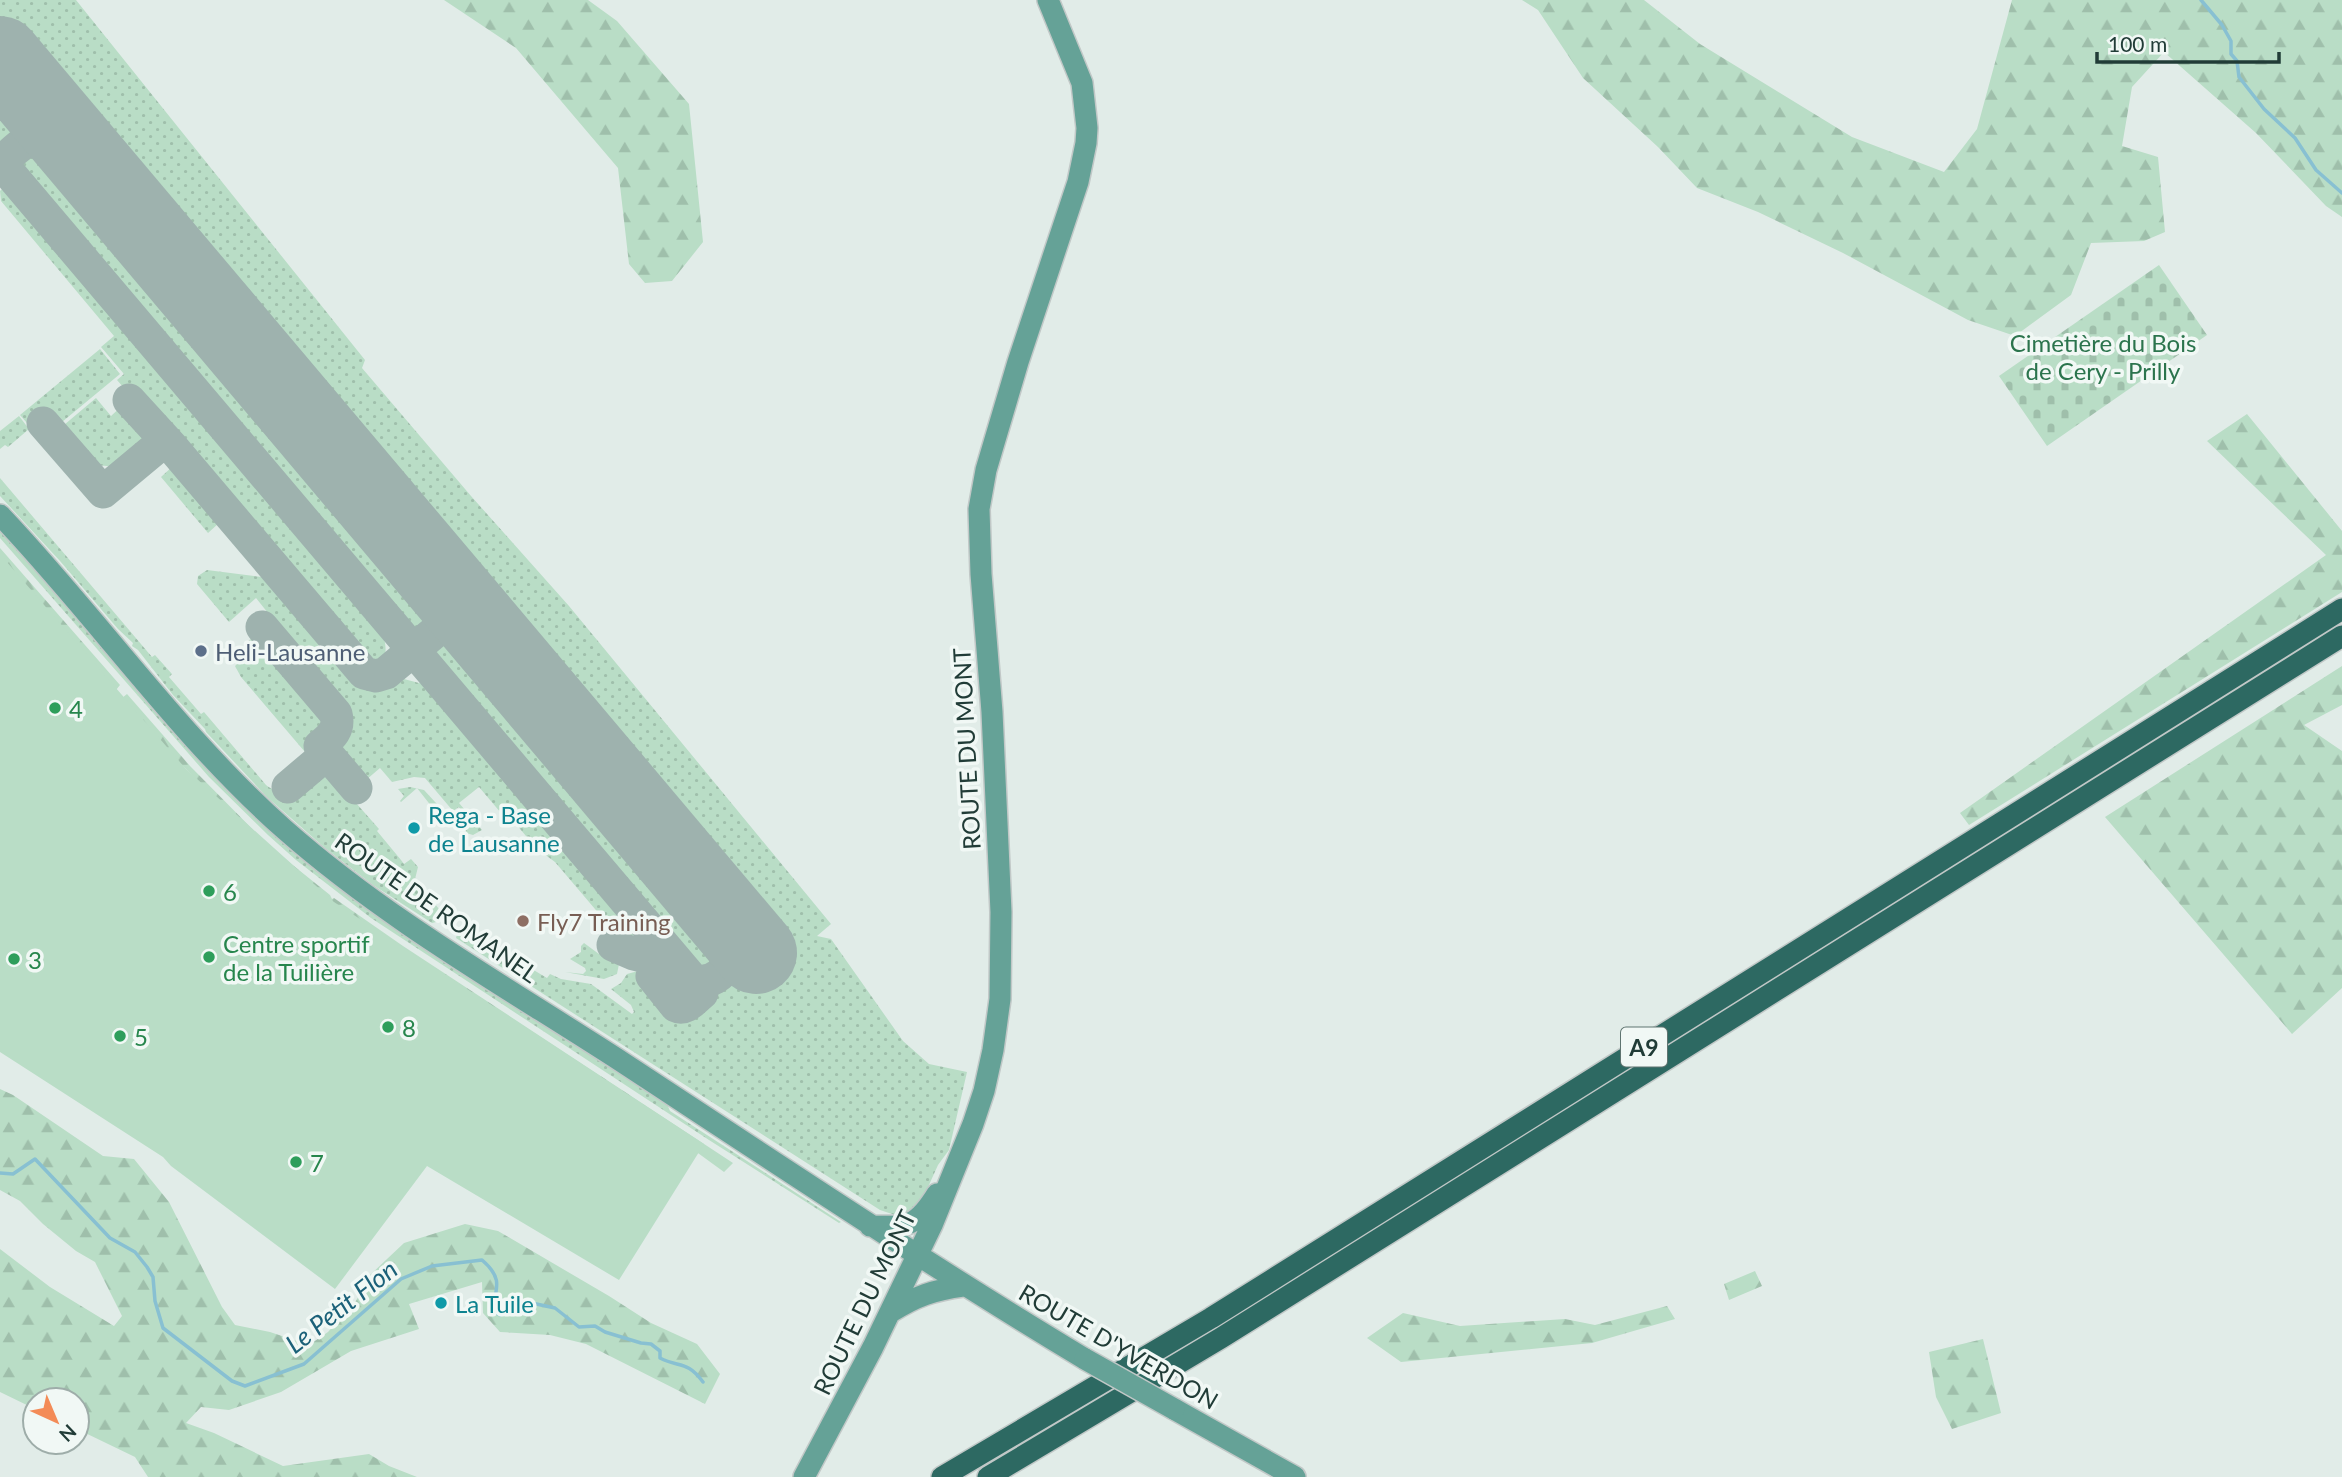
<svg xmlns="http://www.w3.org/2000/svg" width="2342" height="1477" font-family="Lato,sans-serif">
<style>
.grass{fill:url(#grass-dots)}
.forest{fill:url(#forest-firs)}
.cemetery{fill:url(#cemetery-stones)}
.garden{fill:#b9ddc6}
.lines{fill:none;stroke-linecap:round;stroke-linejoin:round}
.stream{stroke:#88c0d2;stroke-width:3.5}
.taxiway{stroke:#9eb2ae;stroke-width:33}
.runway{stroke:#9eb2ae;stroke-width:82}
.major-casing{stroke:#c1c8c7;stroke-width:24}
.highway-casing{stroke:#c1c8c7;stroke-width:24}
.major{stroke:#65a297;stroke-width:21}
.highway{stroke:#2d6962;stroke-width:21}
.major-bridge-casing{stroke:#c1c8c7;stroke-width:24;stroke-linecap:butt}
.major-bridge{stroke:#65a297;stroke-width:21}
.service-dot{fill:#5c6f8a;stroke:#f1f8f5;stroke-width:2.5}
.leisure-dot{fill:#2e9e5b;stroke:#f1f8f5;stroke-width:2.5}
.culture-dot{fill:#0f9aa8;stroke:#f1f8f5;stroke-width:2.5}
.education-dot{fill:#8d6e63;stroke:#f1f8f5;stroke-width:2.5}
.labels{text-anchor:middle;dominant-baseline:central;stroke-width:7;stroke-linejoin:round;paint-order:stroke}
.shield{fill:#f1f8f5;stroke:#5f7470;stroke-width:2}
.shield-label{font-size:23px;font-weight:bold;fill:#213c37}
.park-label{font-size:24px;fill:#2b744d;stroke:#f1f8f5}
.service-label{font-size:24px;fill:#4e5e75;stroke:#f1f8f5;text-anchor:start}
.leisure-label{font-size:24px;fill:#27864d;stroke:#f1f8f5;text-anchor:start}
.street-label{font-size:24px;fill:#213c37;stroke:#f1f8f5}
.culture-label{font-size:24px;fill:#0d838f;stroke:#f1f8f5;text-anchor:start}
.education-label{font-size:24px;fill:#785e54;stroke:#f1f8f5;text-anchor:start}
.water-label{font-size:26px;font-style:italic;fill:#1b6179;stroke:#f1f8f5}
</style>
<defs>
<pattern id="grass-dots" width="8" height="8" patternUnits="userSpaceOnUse" patternTransform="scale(1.75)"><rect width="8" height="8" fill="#b9ddc6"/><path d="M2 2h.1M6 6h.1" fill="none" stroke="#9fbfab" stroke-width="1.8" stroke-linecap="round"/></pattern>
<pattern id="forest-firs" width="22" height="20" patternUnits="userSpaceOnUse" patternTransform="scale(1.75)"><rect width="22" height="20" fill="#b9ddc6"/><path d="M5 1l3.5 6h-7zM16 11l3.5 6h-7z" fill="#9fbfab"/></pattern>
<pattern id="cemetery-stones" width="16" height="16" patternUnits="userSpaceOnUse" patternTransform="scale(1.75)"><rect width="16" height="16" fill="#b9ddc6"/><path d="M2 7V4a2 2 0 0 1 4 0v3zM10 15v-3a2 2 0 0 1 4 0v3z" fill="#9fbfab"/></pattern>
</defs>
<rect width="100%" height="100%" fill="#e1ece8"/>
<!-- grass -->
<path class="grass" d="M0,0h76l289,360 -3,8 109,128 98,110 262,318 -14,12 14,3 72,102 26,23 38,8 -18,78 -11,15 -14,31 -3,15 -20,6 -21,-7 -424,-272 2,-8 2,-3 10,1 12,6 -2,4 67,40 3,-4 11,5 30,5 41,30 2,-2 -3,-7 -20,-16 10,-6 6,-9 11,-3 42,49 94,-79 -774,-918z
M0,89c10,11 30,28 20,45 -4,7 -12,9 -20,9z
M38,147l11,2 5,5 376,444c14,24 -11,44 -31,26l-375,-445c-9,-15 -2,-28 14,-32z
M4,187h6l4,3 367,434c3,15 13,41 -11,40l-203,-240 -7,6 -43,-50 7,-6 -23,-27 13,-11 -113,-135 -1,-10z
M100,349l20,25 -58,48 -9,-9 -20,17 -13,-15z
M96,398l15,18 14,-13 28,33 -37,31 -19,-2 -33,-40z
M19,416l10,13 -21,18 -3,-2 -5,4v-18z
M173,466l3,1 44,52 -1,4 -11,10 -47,-56z
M0,478l152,179 3,-2 17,19 -3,3 32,37 3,-2 62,73c34,26 46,-34 69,-17 7,6 13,15 19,22l-5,5 30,34 -2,2 24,29 3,4 7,-5 7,8 -3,12 28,35 -3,7 -8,2 -59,-38 -48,-37 -58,-51 -61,-65 -1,-3 -32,-34 -35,-45 -6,-4 1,-3 -15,-14 -58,-68 -60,-65z
M0,528l214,245 453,331 3,7 171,111 -2,1 -130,-83 -338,-222 -75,-58 -28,-25 -59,-58 -209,-239z
M207,570l62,8 91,106c16,7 30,4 44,-5l30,8 206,243 5,13 -33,-14 -57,-67 -19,-14 -31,-37 -4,2 -22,-26 -20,16 23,27 -9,5 -7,-2 -1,-8 -5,-7 4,-5 -5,-6 -6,4 -28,-33 -11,-1 -22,5 -12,-14 -21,18 -32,-40c9,-10 17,-17 13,-31l-74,-91 6,-6 -16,-20 -27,24 -32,-38 1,-8z
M257,634l9,4 65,79v10l-2,4 -24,21 -64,-75 -6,-11 18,-17 -6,-7z
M451,636l13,3 5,4 248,295c13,23 -11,43 -31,26l-249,-295c-9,-15 -3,-30 14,-33z
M410,787l14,3 24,26 -5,5 -26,-33 -16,14 -1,-1 4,-5 -6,-7z
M584,943l15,11 21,5 -3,15 -13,5 -39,-7 18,2 3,-3 -1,-3 -15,-9 11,-7v-6z"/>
<!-- forest -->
<path class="forest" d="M444,0h144l29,21 72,83 14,138 -31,39 -27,2 -16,-19 -11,-96 -102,-120z
M1522,0h122l56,44 152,93 92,35 33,-43 35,-129h330v217l-16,-11 -70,-73 -92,-81 -32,35 -10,59 36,11 7,75 -21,9 -53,2 -20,52 -56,41 -47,-16 -125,-67 -85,-41 -61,-24 -39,-41 -75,-69 -45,-68z
M2247,414l95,117v61l-373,233 -9,-12 366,-258 -119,-114z
M0,548l120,137 -4,5 6,8 5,-4 63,72 79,80 61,49 2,4 2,-1 69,48 330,217 -9,9 -33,-24 -367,-241 -324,-324z
M2342,666v39l-38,20 38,26v237l-50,46 -187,-217z
M0,1089l13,6 90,61 31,3 35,43 53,105 13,18 35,7 39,13 19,-13 28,-31 13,-25 35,-33 61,-19 33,7 111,65 42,27 46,21 23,30 -15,30 -119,-60 -36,-9 -50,-3 -17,-19 -1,-31 -73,22 10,25 -68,22 -70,41 -52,18 -28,-3 -15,16 28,10 69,33 86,-12 20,12 28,11h-269l-13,-20 -58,-28v-29h-42v9l-35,-17v-143l50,38 64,39 8,-10 -27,-54 -19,-11 -33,-27 -23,-23 -20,-11z
M1755,1271l7,15 -33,14 -5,-16z
M1667,1306l8,13 -83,24 -191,19 -34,-24 36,-25 57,13 105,-7 30,6z
M1983,1339l18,74 -49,16 -16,-32 -7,-45z"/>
<!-- cemetery -->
<path class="cemetery" d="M2159,265l48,70 -160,111 -48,-70z"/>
<!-- garden -->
<path class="garden" d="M0,554l186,215 148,133 370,242 -85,136 -192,-114 -92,123 -164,-123 -8,-9 -163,-105z"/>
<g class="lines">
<!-- stream -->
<path class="stream" d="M2201,0l21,25 9,16v13l6,7 2,16 25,32 31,29 21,32 26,23
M0,1173l13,1 22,-15 75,79 25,14 12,15 6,10 2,24 8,27 69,53 13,5 59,-22 97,-85 31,-13 50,-6c21,18 15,27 10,51l8,4 19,-13h8l28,6 24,19 16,-1 10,6 36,11 10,1 9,7v7c19,10 27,2 43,24"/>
<!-- taxiway -->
<path class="taxiway" d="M22,144c17,-18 15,-37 3,-57
M0,162l693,818c34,9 49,-35 35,-60
M0,163c26,-23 44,-43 76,-16
M129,400l43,47 192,226 12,3 10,-3 56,-47c18,-7 31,-3 46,9
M43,423l60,69 54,-45 10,-2 5,2
M441,580c10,17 12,29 1,46
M262,627l74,87c4,16 -5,23 -16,32l7,8
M288,787l39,-33 29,34
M652,933l7,19 -7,24 24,30c10,5 18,-7 26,-13
M613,945l21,9 44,11"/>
<!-- runway -->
<path class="runway" d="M0,57l756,896"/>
<defs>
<path id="major" d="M0,515c97,102 178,220 284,314 103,91 224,159 338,233 154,101 305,202 463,297
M870,1226c37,1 46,2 67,-32
M891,1312c25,-16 43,-22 72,-26
M1174,1409l121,68
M804,1477l69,-130 59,-122 41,-101 11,-33 9,-41 7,-51 1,-87 -9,-200 -11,-138 -2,-65 7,-39 32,-108 60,-180 8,-39 1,-15 -5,-45 -34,-83"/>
<path id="highway" d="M942,1477l269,-159 1131,-709
M988,1477l233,-139 1121,-702"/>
</defs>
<!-- major casing -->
<use href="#major" class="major-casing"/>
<!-- highway casing -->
<use href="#highway" class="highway-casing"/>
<!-- major -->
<use href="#major" class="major"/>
<!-- highway -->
<use href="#highway" class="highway"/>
<defs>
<path id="major-bridge" d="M1085,1359l89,50"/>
</defs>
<!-- major-bridge casing -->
<use href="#major-bridge" class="major-bridge-casing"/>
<!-- major-bridge -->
<use href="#major-bridge" class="major-bridge"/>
</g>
<!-- markers -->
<circle class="service-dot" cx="201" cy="651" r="7"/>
<g class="leisure-dot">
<circle cx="55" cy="708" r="7"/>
<circle cx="209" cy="891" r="7"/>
<circle cx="209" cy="957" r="7"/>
<circle cx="14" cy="959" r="7"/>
<circle cx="388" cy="1027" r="7"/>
<circle cx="120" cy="1036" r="7"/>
<circle cx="296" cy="1162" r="7"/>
</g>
<g class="culture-dot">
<circle cx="414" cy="828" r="7"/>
<circle cx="441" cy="1303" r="7"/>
</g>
<circle class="education-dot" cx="523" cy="921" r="7"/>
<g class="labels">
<!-- shield labels -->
<rect class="shield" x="1621" y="1027.5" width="46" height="39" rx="5"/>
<g class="shield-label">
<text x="1644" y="1047">A9</text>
</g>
<!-- park labels -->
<g class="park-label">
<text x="2103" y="342">Cimetière du Bois<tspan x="2103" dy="28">de Cery - Prilly</tspan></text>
</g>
<!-- service labels -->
<g class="service-label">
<text x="215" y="651">Heli-Lausanne</text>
</g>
<!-- leisure labels -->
<g class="leisure-label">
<text x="69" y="708">4</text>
<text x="223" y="891">6</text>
<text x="223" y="943">Centre sportif<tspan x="223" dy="28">de la Tuilière</tspan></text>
<text x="28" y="959">3</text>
<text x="402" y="1027">8</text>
<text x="134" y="1036">5</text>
<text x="310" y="1162">7</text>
</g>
<!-- street labels -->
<g class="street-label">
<text transform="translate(966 749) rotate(-93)">ROUTE DU MONT</text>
<text transform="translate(437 907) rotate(35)">ROUTE DE ROMANEL</text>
<text transform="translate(864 1302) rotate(-64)">ROUTE DU MONT</text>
<text transform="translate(1119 1346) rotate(30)">ROUTE D'YVERDON</text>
</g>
<!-- culture labels -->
<g class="culture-label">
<text x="428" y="814">Rega - Base<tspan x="428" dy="28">de Lausanne</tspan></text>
<text x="455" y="1303">La Tuile</text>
</g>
<!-- education labels -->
<g class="education-label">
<text x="537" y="921">Fly7 Training</text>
</g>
<!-- water labels -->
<g class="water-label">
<text transform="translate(341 1306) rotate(-38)">Le Petit Flon</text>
</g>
</g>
<!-- north arrow -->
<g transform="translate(56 1421) rotate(136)"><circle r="33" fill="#f1f8f5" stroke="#9eada9" stroke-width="2"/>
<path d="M0-5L12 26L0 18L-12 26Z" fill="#f38b57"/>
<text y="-10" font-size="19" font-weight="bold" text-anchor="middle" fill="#213c37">N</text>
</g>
<!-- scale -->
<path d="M2097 52v10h182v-10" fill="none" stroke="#213c37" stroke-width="3.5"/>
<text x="2108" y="52" font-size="21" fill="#213c37" stroke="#f1f8f5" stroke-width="5" paint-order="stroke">100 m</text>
</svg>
